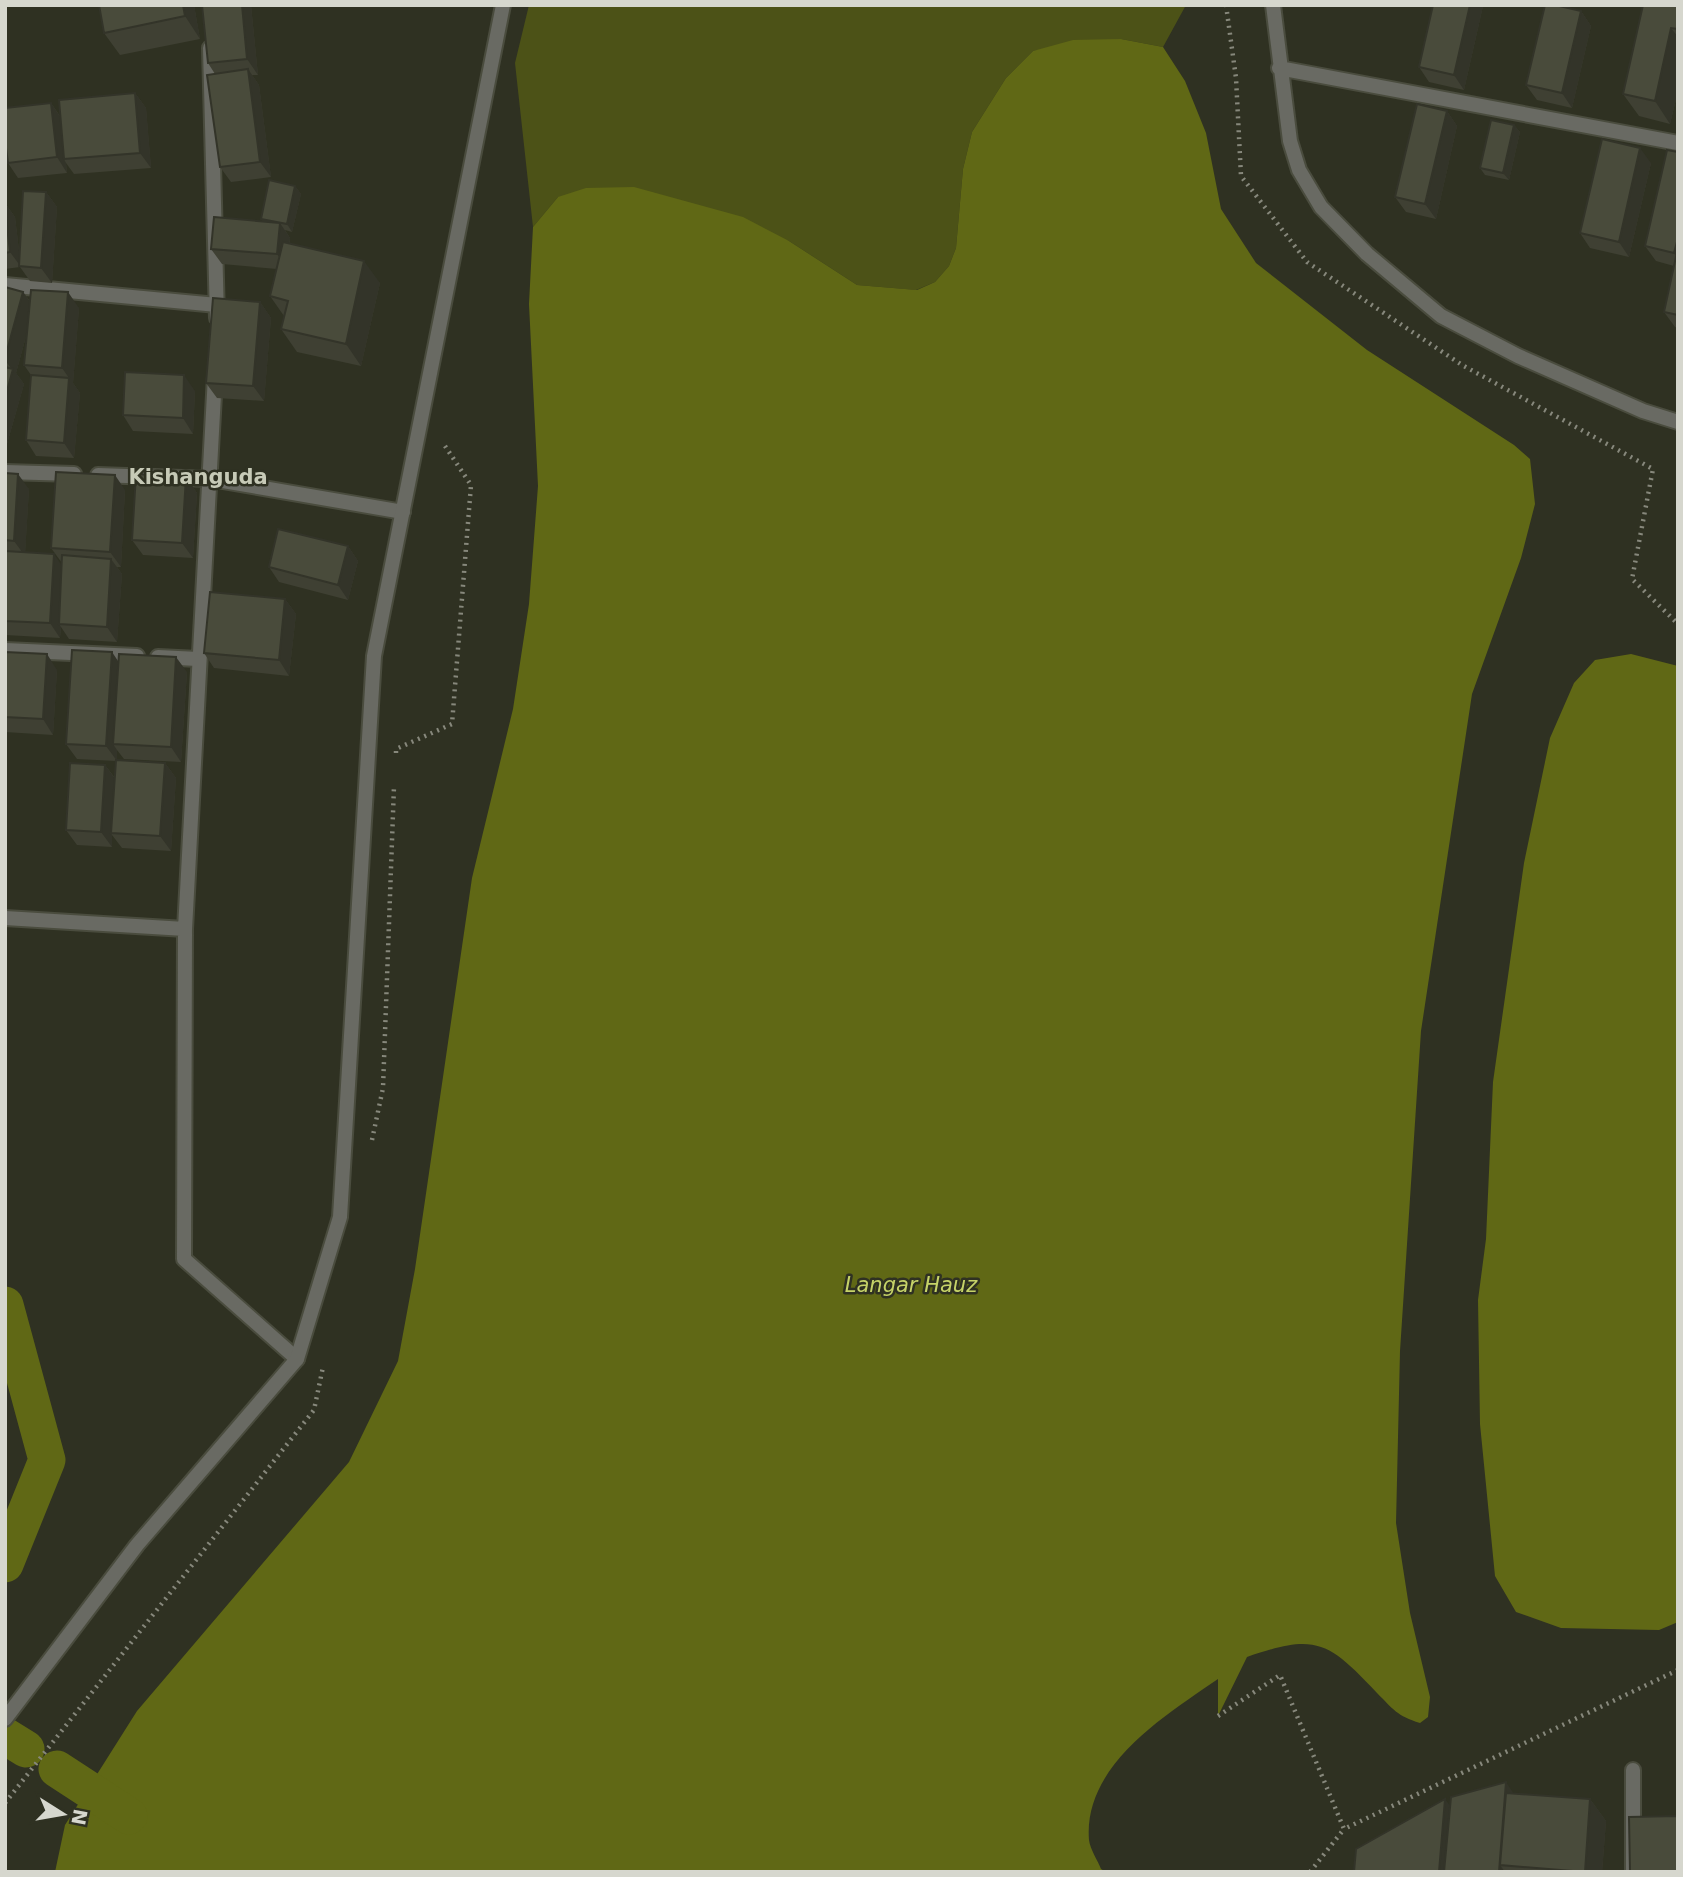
<svg xmlns="http://www.w3.org/2000/svg" width="1683" height="1877" font-family="'DejaVu Sans',sans-serif">
<style>
.green{fill:#4c5217}
.water{fill:#606815}
.lines{fill:none;stroke-linecap:round;stroke-linejoin:round}
.canal{stroke:#606815;stroke-width:37}
.minor-casing{stroke:#4a4c3e;stroke-width:18}
.tertiary-casing{stroke:#4a4c3e;stroke-width:18}
.path{stroke:#87887c;stroke-width:4.5;stroke-dasharray:2 5;stroke-linecap:butt}
.minor{stroke:#696a63;stroke-width:14}
.tertiary{stroke:#696a63;stroke-width:14}
.wall{fill:#3f4033}
.shaded-wall{fill:#333429}
.building{fill:#494b3b;stroke:#333429;stroke-width:2}
.labels{text-anchor:middle;dominant-baseline:central;stroke-width:5;stroke-linejoin:round;paint-order:stroke}
.neighbourhood-label{font-size:21px;font-weight:bold;fill:#c7cab7;stroke:#2f3122}
.water-label{font-size:21px;font-style:italic;fill:#c6d368;stroke:#2f3122}
</style>
<rect width="100%" height="100%" fill="#2f3122"/>
<!-- green -->
<path class="green" d="M529,5h657l-23,42 -42,-8 -88,12 -27,27 -34,54 -9,37 -7,79 -7,18 -14,16 -19,8 -59,-5 -68,-44 -231,-44 -25,30 -18,-164z"/>
<!-- water -->
<path class="water" d="M1121,39l42,8 22,34 21,52 15,76 35,54 111,87 147,95 16,14 5,45 -14,54 -49,136 -51,337 -21,320 -4,172 14,90 20,84 -2,20 -8,6c-23,-7 -27,-14 -43,-30 -49,-52 -61,-60 -130,-36l-29,59v-37c-52,36 -135,86 -129,161 1,9 9,21 12,29l5,3h-1051l10,-47 72,-114 212,-249 49,-101 17,-92 57,-391 41,-169 16,-105 9,-118 -9,-182 4,-77 25,-30 28,-9 48,-1 109,30 46,24 68,44 60,5 18,-8 14,-16 7,-18 7,-79 9,-37 34,-54 27,-27 40,-11z
M1631,654l47,12v956l-19,8 -98,-2 -45,-16 -21,-36 -15,-152 -2,-124 8,-61 7,-157 31,-219 26,-125 24,-55 21,-23z"/>
<g class="lines">
<!-- canal -->
<path class="canal" d="M5,1305l42,155 -42,104
M5,1736l21,13
M57,1769l72,47"/>
<defs>
<path id="minor" d="M1273,5l17,136 9,29 22,37 46,47 74,62 77,40 125,55 35,11
M210,48l7,270
M1279,68l399,75
M5,285l212,20
M215,376l-30,553 -1,330 113,100
M5,472l69,2
M98,475l113,4 192,33
M5,650l132,6
M158,657l40,2
M5,918l180,11
M1633,1770v102"/>
<path id="tertiary" d="M5,1719l132,-174 160,-186 43,-142 34,-561 129,-651"/>
</defs>
<!-- minor casing -->
<use href="#minor" class="minor-casing"/>
<!-- tertiary casing -->
<use href="#tertiary" class="tertiary-casing"/>
<!-- path -->
<path class="path" d="M1226,5l10,73 5,98 66,86 155,103 191,104 -21,110 46,45
M396,753v-4l56,-25 19,-239 -28,-42
M372,1140l11,-52 11,-302
M1218,1716l62,-41 64,154 334,-159
M5,1803l309,-393 9,-43
M1310,1872l34,-43"/>
<!-- minor -->
<use href="#minor" class="minor"/>
<!-- tertiary -->
<use href="#tertiary" class="tertiary"/>
</g>
<!-- wall -->
<path class="wall" d="M194,5l6,34 -80,16 -16,-22z
M202,5h49l7,70h-6l7,10 12,92 -40,5 -11,-15 -5,-93 -7,-11z
M1678,5v86l-8,33 -31,-8 -16,-22z
M1483,6l-19,84 -35,-8 -10,-15z
M1581,11l10,15 -19,82 -35,-8 -11,-15z
M135,93l11,15 5,60 -77,6 -8,-11 1,10 -49,5 -10,-15 43,-60 9,13z
M1447,111l10,15 -21,93 -30,-7 -11,-15z
M1514,125l6,7 -11,48 -24,-5 -5,-7z
M1678,152v176l-3,-1 -11,-15 10,-46 -18,-5 -11,-15z
M1651,163l-22,94 -39,-9 -10,-15z
M295,186l6,8 -9,38 -7,-2 5,8v5l90,40 -19,83 -64,-14 -16,-23 3,-13 -14,-20 7,-27 -55,-5 -11,-15 52,-28 -2,-2z
M46,192l11,15 -5,76 -22,-2 -10,-14 -15,2v-66l10,14 5,42z
M5,287l18,5 7,9 49,7 -6,75 7,10 -6,65 -38,-2 -10,-16 5,-65 -7,-10 3,-32 -11,40 8,11 -19,67z
M260,302l11,16 -7,83 -47,-3 -11,-15z
M195,391l-2,43 -60,-3 -10,-16z
M5,473l24,16 -4,64 37,12v-2l-11,-15 74,-58 -4,77h-4l5,7 -5,68 -48,-3 -8,-12 -1,11 -55,-3z
M186,477l11,16 -4,65 -50,-3 -11,-15z
M348,546l10,15 -10,39 -69,-18 -10,-15z
M285,599l11,15 -7,62 -75,-8 -10,-15z
M5,652l52,18 -4,65 -48,-3z
M119,661l68,11 -6,90 -57,-3 -7,-9v10l48,3 11,15 -5,73 -49,-3 -10,-13v12l-35,-2 -11,-15 39,-65 10,13 1,-17 -39,-2 -11,-15z
M1513,1793l77,6 16,22 -4,51h-248l96,-67z"/>
<!-- shaded-wall -->
<path class="shaded-wall" d="M183,5h11l6,34 -15,-23z
M242,5h9l7,70 -11,-16z
M1470,5h13v1l-19,84 -10,-15z
M1581,11l10,15 -19,82 -10,-15z
M1671,28l7,9v54l-8,33 -15,-23z
M248,69l11,16 12,92 -11,-15z
M135,93l11,15 5,60 -11,-15z
M51,103l10,15 3,41 2,4 1,10 -10,-16z
M1447,111l10,15 -21,93 -11,-15z
M1514,125l6,7 -11,48 -6,-7z
M1640,148l11,15 -22,94 -10,-15z
M295,186l6,8 -9,38 -5,-8z
M46,192l11,15 -5,76 -11,-15z
M5,203l10,14 6,50 -11,-15z
M280,223l10,15 -2,32 -11,-16z
M1678,238v20l-4,-5z
M364,261l16,22 -19,83 -15,-22z
M23,292l11,15 -18,66 8,11 -19,67v-53l8,-27 -8,-11v-2z
M68,292l11,16 -6,75 7,10 -6,65 -10,-15 5,-65 -7,-10z
M260,302l11,16 -7,83 -11,-15z
M184,375l11,16 -2,43 -10,-16z
M18,474l11,15 -4,67 -11,-15z
M115,475l10,15 -4,77 -11,-15z
M186,477l11,16 -4,65 -11,-15z
M348,546l10,15 -10,39 -10,-15z
M54,554l11,16 -6,54 2,3 -1,11 -10,-15z
M111,559l11,15 -5,68 -10,-15z
M285,599l11,15 -7,62 -10,-16z
M112,652l10,15 -9,77 4,6v11l-11,-15z
M47,654l10,16 -4,65 -10,-16z
M176,657l11,15 -6,90 -10,-15z
M165,763l11,15 -5,73 -11,-15z
M105,765l11,15 -5,53 1,2v12l-11,-15z
M1506,1782l10,15 -16,68 5,7h-6z
M1445,1799l11,15 -5,58h-12z
M1590,1799l16,22 -4,51h-17z"/>
<!-- building -->
<path class="building" d="M99,5h84l2,11 -81,17z
M202,5h40l5,54 -39,4z
M1433,5h37l-16,70 -35,-8z
M1545,5h10l26,6 -19,82 -36,-8z
M1643,5h35v24l-7,-1 -16,73 -32,-7z
M248,69l12,93 -40,5 -13,-92z
M135,93l5,60 -76,6 -5,-59z
M51,103l6,54 -49,6 -3,-22v-33z
M1417,104l30,7 -22,93 -30,-7z
M1491,120l23,5 -11,48 -23,-5z
M1602,139l38,9 -21,94 -39,-9z
M1667,150l11,2v86l-4,15 -29,-7z
M269,180l26,6 -8,38 -26,-5z
M23,191l23,1 -5,76 -22,-2z
M5,209l5,43 -5,1z
M214,217l66,6 -3,31 -66,-5z
M283,242l81,19 -18,83 -65,-15 7,-28 -18,-5z
M1677,252h1v63l-14,-3z
M5,287l18,5 -18,66z
M31,290l37,2 -6,76 -38,-3z
M213,298l47,4 -7,84 -47,-3z
M5,367l8,2 -8,29z
M125,372l59,3 -1,43 -60,-3z
M31,375l38,3 -5,65 -38,-3z
M56,472l59,3 -5,77 -59,-4z
M5,473l13,1 -4,67 -9,-1z
M136,474l50,3 -4,66 -50,-3z
M278,529l70,17 -10,39 -69,-18z
M5,551l49,3 -4,69 -45,-2z
M62,555l49,4 -4,68 -48,-3z
M210,592l75,7 -6,61 -75,-7z
M72,650l40,2 -6,94 -40,-2z
M5,652l42,2 -4,65 -38,-2z
M119,654l57,3 -5,90 -58,-3z
M116,760l49,3 -5,73 -49,-3z
M70,763l35,2 -4,67 -35,-2z
M1506,1782l-7,90h-55l7,-75z
M1506,1793l84,6 -5,73 -85,-7z
M1445,1799l-6,73h-85l2,-23z
M1678,1816v56h-48l-1,-55z"/>
<g class="labels">
<!-- neighbourhood labels -->
<g class="neighbourhood-label">
<text x="198" y="477">Kishanguda</text>
</g>
<!-- water labels -->
<g class="water-label">
<text x="911" y="1285">Langar Hauz</text>
</g>
</g>
<!-- border -->
<rect width="1683" height="1877" fill="none" stroke="#d6d7ce" stroke-width="14"/>
<!-- north arrow -->
<g transform="translate(63 1814) rotate(101)" stroke="#2f3122" stroke-width="5" paint-order="stroke">
<path d="M0-5L12 26L0 18L-12 26Z" fill="#d6d7ce"/>
<text y="-10" font-size="19" font-weight="bold" text-anchor="middle" fill="#d6d7ce">N</text>
</g>
</svg>
